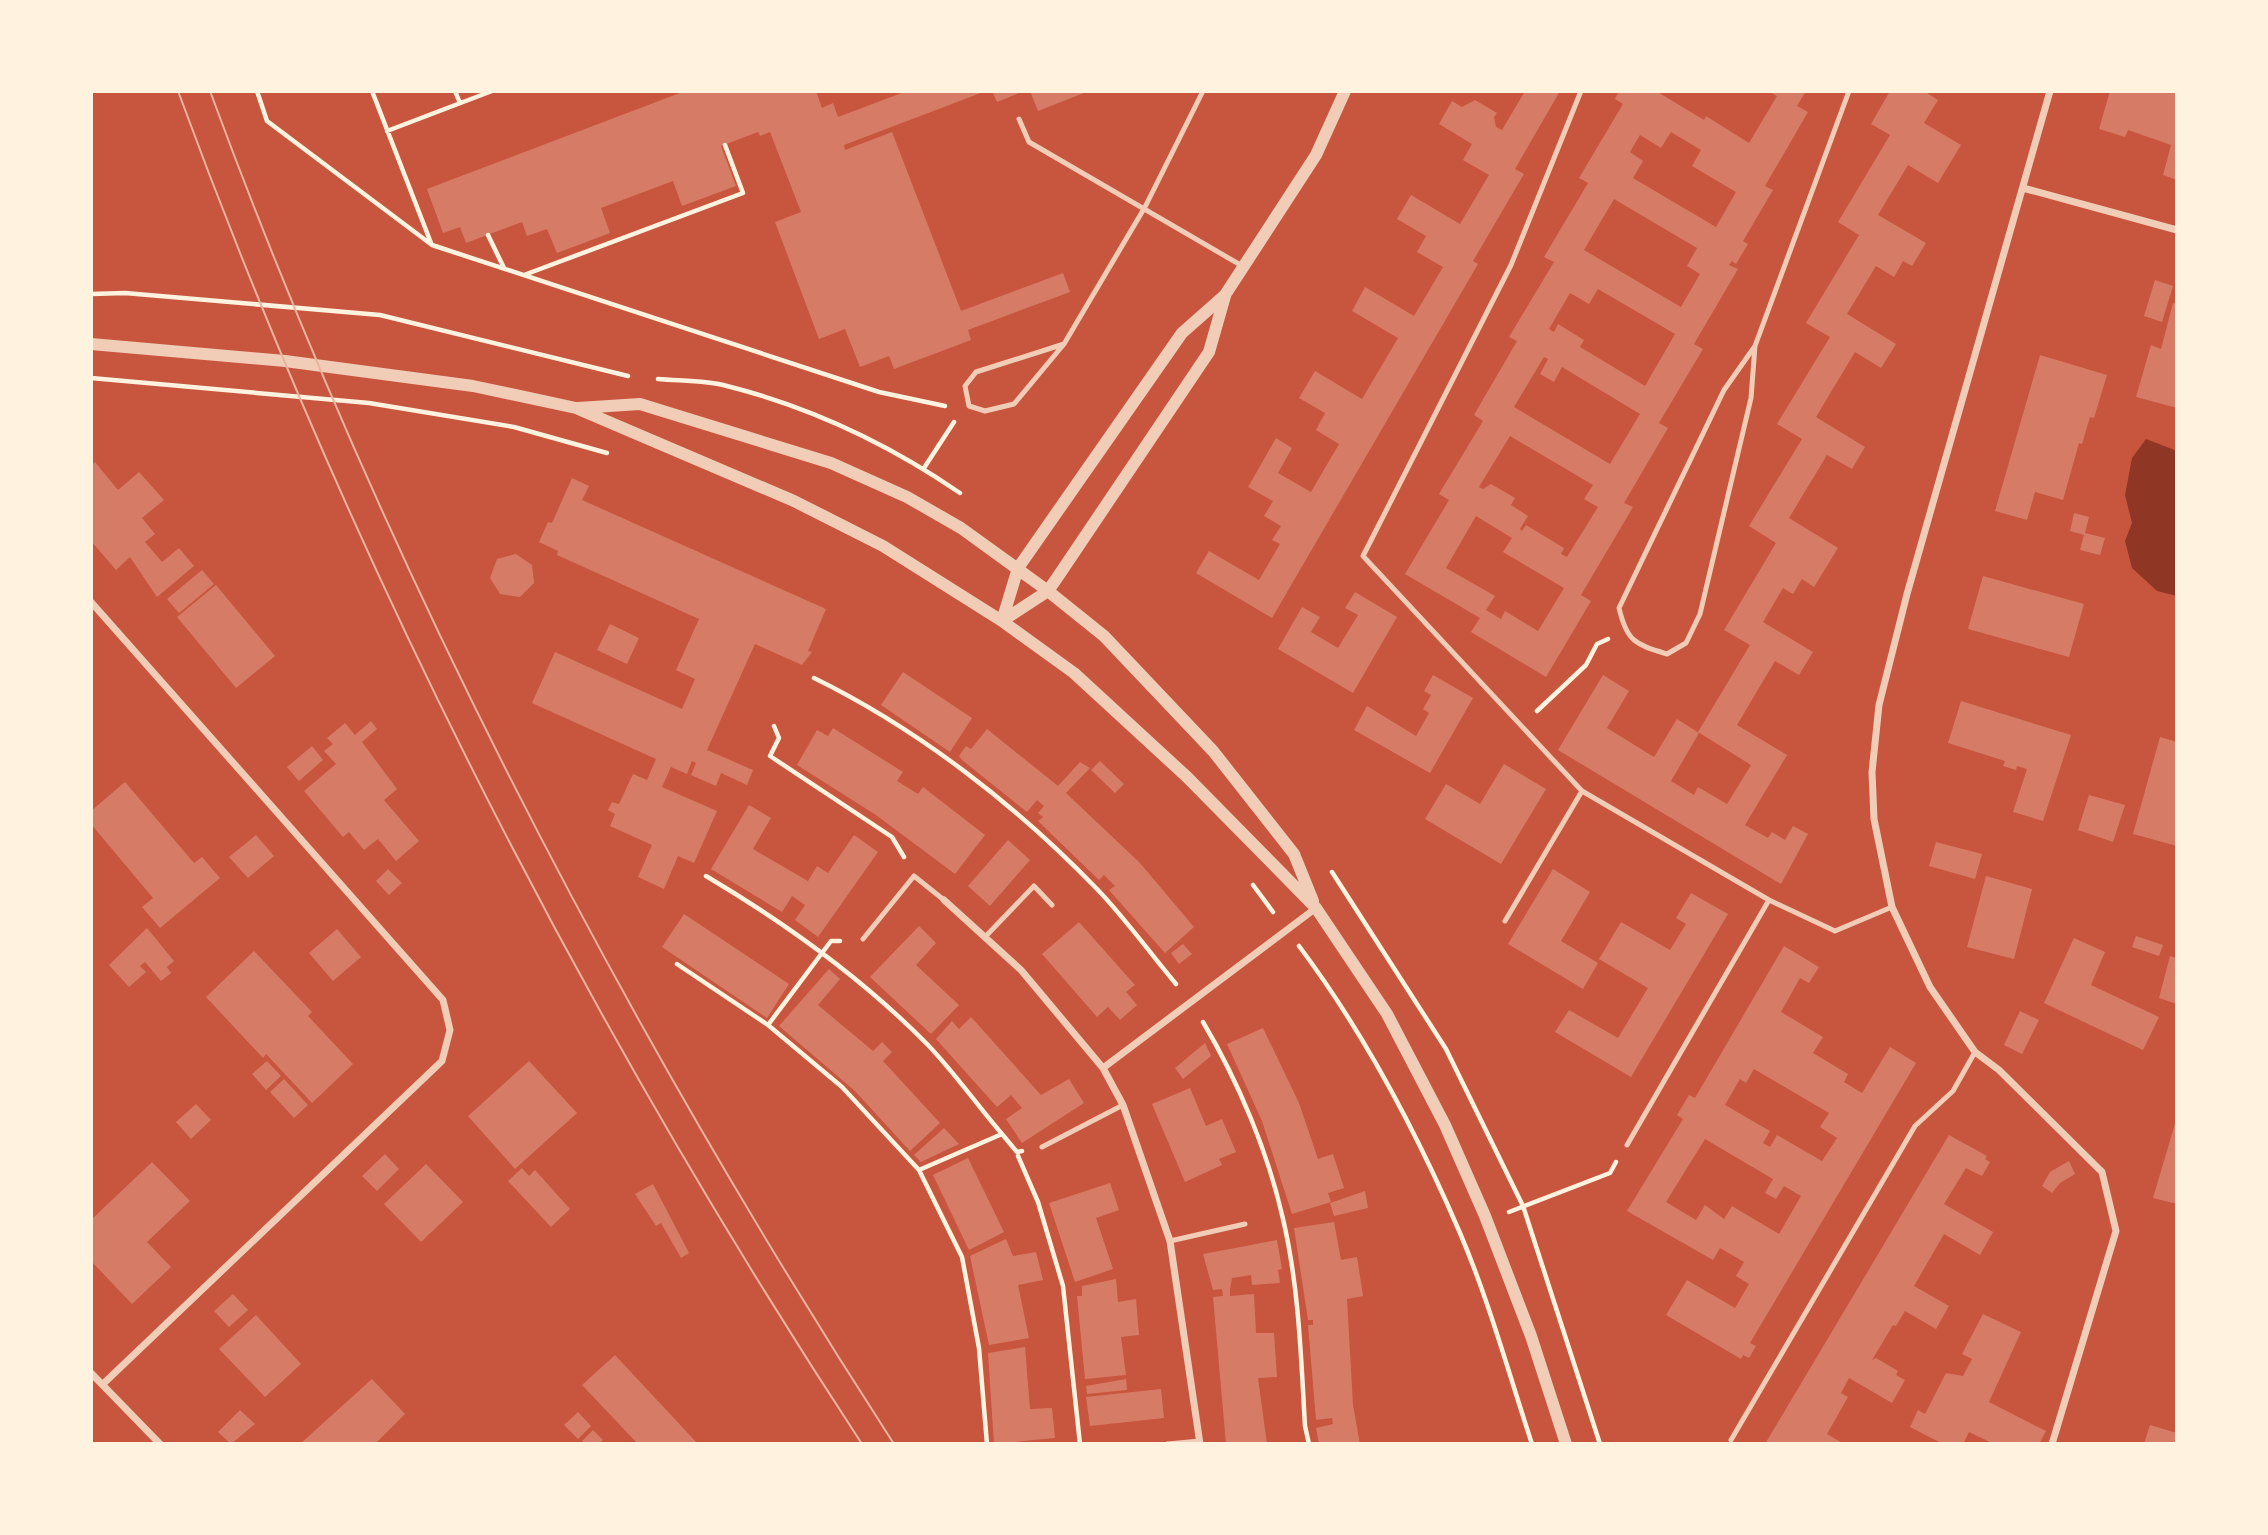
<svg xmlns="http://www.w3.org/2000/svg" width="2268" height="1535" font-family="'Roboto Condensed',sans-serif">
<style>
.water{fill:#8f3625}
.building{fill:#d67c66;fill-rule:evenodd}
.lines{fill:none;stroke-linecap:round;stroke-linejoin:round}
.path{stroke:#fff3e0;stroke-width:4.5}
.service{stroke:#f1ccb7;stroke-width:5}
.minor{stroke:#f1ccb7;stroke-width:7}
.tertiary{stroke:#f1ccb7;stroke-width:12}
.tram{stroke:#e9b49f;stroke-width:2}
</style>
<rect width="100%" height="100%" fill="#c8553d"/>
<!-- water -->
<path class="water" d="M2146,439l31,12v145l-20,-5 -25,-23 -7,-27 7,-18 -7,-28 7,-37z"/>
<!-- building -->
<path class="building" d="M685,91h131l6,17 11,-5 5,14 69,-26h79l-142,54 1,5 47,-18 69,179 102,-38 7,19 -102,38 3,10 -77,29 -5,-13 -29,11 -15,-38 -26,10 -44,-117 26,-10 -31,-80 -10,4 -2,-4 -37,14 15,40 -54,20 -9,-25 -72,27 9,25 -53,20 -10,-24 -20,7 -5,-14 -56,21 -6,-16 -17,6 -16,-44z
M992,91h32l-27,11z
M1030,91h59l-51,20z
M1525,91h35l-45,78 9,5 -51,87 5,3 -206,354 -76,-45 13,-22 50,29 21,-36 -8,-4 9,-14 -17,-10 9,-15 -25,-14 28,-49 16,10 -14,25 33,19 28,-48 -23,-14 9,-17 -26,-15 16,-27 47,28 36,-61 -46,-27 13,-24 49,29 29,-49 -26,-15 9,-16 -29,-17 14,-24 49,29 29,-49 -26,-15 9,-16 -33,-20 13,-23 10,6 13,-7 22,13 -3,4 2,10 6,3z
M1619,91h37l48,29 2,-4 43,27 28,-47 -9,-5h38l-9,15 11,6 -43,74 8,4 -30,51 5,3 -12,20 -4,-3 -3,4 9,4 -44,75 9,5 -44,74 9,5 -44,75 9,4 -52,88 10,6 -45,76 -75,-45 9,-14 -75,-44 44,-74 -10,-6 44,-73 -9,-6 43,-74 -8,-4 45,-75 -10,-5 44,-74 -9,-5 44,-74 -8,-5zM1671,132l30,18 -9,16 44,26 -20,35 -83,-49 10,-17 -13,-9 10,-17 21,13zM1614,199l83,49 -10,18 13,8 -19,33 -97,-57zM1598,289l77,45 -30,52 -65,-39 4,-7 -26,-16 -4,8 -5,-3 21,-36 19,11zM1544,357l4,2 -8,15 14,8 8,-15 78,47 -30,50 -96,-57zM1510,436l83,49 -9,14 14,8 -31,50 -6,-3 3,-6 -38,-23 -4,6 -2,-2 8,-13 -17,-11 4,-7 -24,-14 -8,5 -4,-2zM1476,516l36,22 -9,14 61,36 -26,43 -33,-20 -4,8 -15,-9 9,-14 -49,-28z
M1890,91h34l14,9 -14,23 37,22 -23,38 -30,-18 -30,50 48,28 -14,23 -9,-5 -9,16 -18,-11 -29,48 49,30 -15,24 -26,-16 -39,65 49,30 -13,22 -25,-14 -38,63 49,30 -24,39 -12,-8 -9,15 -10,-6 -20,34 50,30 -14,23 -24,-14 -38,64 50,30 -42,70 23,13 4,-6 13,8 8,-14 15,8 -27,50 -223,-134 45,-75 26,16 -22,37 47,29 23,-38 22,14 -28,48 23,14 4,-8 29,17 24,-39 -53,-33 52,-87 -26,-15 52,-87 -27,-17 53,-87 -25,-15 53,-87 -24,-14 53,-88 -21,-13 52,-87 -19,-11z
M2110,91h67v89l-14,-5 8,-30 -43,-15 -3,7 -26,-8z
M2155,280l18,6 -11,36 -18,-6z
M2173,303l4,1v104l-41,-11 15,-52 10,4z
M2040,355l67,20 -13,43 -4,-1 -8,27 -3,-1 -16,57 -28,-8 -8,28 -32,-9z
M95,462l23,28 21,-18 25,28 -22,18 13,16 -10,8 17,20 17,-14 15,18 -37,31 -27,-40 -14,13 -25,-29v-75z
M572,478l17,8 -7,14 244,109 -18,42 4,1 -10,13 -47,-21 -48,106 46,20 -6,15 -26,-12 -5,13 -25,-11 5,-12 -4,-2 -5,13 -16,-7 -9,20 55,24 -23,52 -16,-7 -14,33 -26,-12 14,-32 -42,-19 5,-12 -7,-4 4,-8 7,2 14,-30 14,6 9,-21 -124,-56 23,-51 127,57 13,-30 -19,-9 23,-51 -142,-64 1,-4 -19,-9 9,-20 4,1z
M2074,513l15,4 -4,16 20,5 -5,17 -20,-5 4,-15 -14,-4z
M516,554l16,11 2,18 -14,14 -20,-3 -10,-16 7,-19z
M202,570l12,14 -35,29 -12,-14z
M1983,576l101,28 -15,53 -101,-28z
M216,585l59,71 -39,32 -59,-71z
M1355,592l42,25 -44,76 -75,-44 24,-42 18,10 -9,15 27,16 20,-33 -13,-7z
M610,624l29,14 -12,26 -30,-14z
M903,672l69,46 -22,34 -69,-47z
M1433,675l40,23 -43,75 -76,-43 13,-24 49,30 13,-23 -6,-4 8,-14 -7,-4z
M1961,701l110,34 -28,86 -30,-9 14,-43 -10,-3 -1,4 -13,-4 2,-5 -57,-18z
M371,721l6,8 -15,13 35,47 -13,11 35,41 -23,20 -18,-22 -14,11 -15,-18 -6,5 -39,-46 32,-27 -12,-13 9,-7 -6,-6 18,-15 10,12z
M833,728l70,44 -6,9 21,13 5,-7 62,48 -30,39 -79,-59 -79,-50 20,-35 11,6z
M987,729l71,57 22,-24 10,6 -24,25 74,70 54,64 -29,26 -56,-63 6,-4 -11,-11 -5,5 -61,-59 5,-4 -5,-4 6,-7 -7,-6 -10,12 -65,-52 -3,-4 7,-10 5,3z
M2160,737l17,5v104l-44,-12z
M312,746l11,14 -24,21 -12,-14z
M1100,761l24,23 -9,9 -24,-23z
M1504,764l42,25 -45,75 -76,-45 21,-35 34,20z
M125,782l69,81 8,-6 18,21 -60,50 -18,-21 11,-9 -62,-74v-13z
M2089,795l36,10 -12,37 -35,-12z
M749,805l22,13 -18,31 55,32 9,-15 11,7 26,-38 24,17 -60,85 -23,-17 10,-15 -13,-9 -10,16 -71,-43z
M256,835l18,21 -26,22 -19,-21z
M1008,840l22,20 -40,46 -22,-20z
M1936,842l46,12 -7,25 -46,-13z
M388,869l14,14 -13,12 -13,-14z
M1553,869l37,23 -29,49 37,22 -15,26 -75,-45z
M1986,876l46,13 -18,70 -47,-12z
M1691,893l37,21 -97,163 -76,-45 14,-22 49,28 30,-50 -49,-29 22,-37 49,28 16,-26 -10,-6z
M684,914l105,70 -22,34 -105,-71z
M1079,922l56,63 -9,7 11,13 -17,15 -12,-13 -11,10 -55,-63z
M919,926l17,17 -20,22 43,40 -28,29 -61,-57z
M147,928l27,33 -7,6 4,6 -10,8 -16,-19 -5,4 6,6 -17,15 -20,-22z
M337,929l24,28 -28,24 -24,-28z
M2136,936l27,9 -4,11 -27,-9z
M2074,938l31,14 -14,33 68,32 -16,33 -99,-47z
M1183,944l9,10 -13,10 -8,-11z
M1784,946l35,21 -10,16 -9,-5 -19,34 42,25 -10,16 35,21 -4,8 18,11 28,-46 26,16 -166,280 6,3 -7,12 -6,-3 -2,4 -75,-44 21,-35 48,28 14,-24 -13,-8 8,-14 -24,-14 -7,12 -86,-49 56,-92 -6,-4 12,-20 6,3zM1754,1069l75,44 -9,14 17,11 -15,23 -45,-26 -7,12 -7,-4 7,-12 -45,-26 15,-26 6,4zM1705,1139l68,40 -8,14 11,6 8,-13 17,10 -22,38 -47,-28 -8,13 -19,-14 -9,15 -30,-18z
M254,951l58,61 -4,4 45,48 -41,39 -46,-49 -3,4 -57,-61z
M2170,956l7,2v46l-18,-6z
M829,969l11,10 -22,26 55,46 9,-9 10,10 -9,9 57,62 -30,28 -55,-60 -76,-65z
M2020,1011l19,9 -17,34 -18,-9z
M971,1017l70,78 28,-16 15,24 -62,40 -16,-24 16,-11 -11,-13 -14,12 -61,-68 16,-18 7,8z
M1263,1028l36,75 19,56 15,-5 11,34 -16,5 3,9 -39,12 -30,-93 -35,-77z
M1205,1043l6,13 -28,23 -8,-11z
M267,1061l14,15 -15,14 -14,-16z
M529,1061l48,52 -62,56 -47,-53z
M284,1079l24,26 -14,13 -24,-26z
M1190,1088l16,38 16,-7 14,33 -17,7 3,6 -37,17 -33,-78z
M196,1104l15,16 -20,19 -15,-17z
M2177,1117v87l-24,-6z
M944,1128l15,16 -38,18 -7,-7z
M1949,1135l38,21 -2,3 5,3 -8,14 -16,-8 -22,36 49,28 -13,23 -36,-21 -30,52 35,20 -13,23 -31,-18 -9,15 -3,-1 -21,35 4,-2 22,13 -2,4 9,5 -13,23 -43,-25 -8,15 7,4 -21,37 17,10h-79z
M385,1154l14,15 -22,22 -15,-15z
M968,1158l36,74 -35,18 -36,-75z
M2069,1161l6,13 -15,9 -8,10 -10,-7 8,-14z
M152,1162l38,39 -43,41 24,25 -39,37 -41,-43v-41z
M426,1164l37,38 -42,40 -37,-38z
M522,1168l7,8 6,-6 35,39 -19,18 -43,-46z
M1110,1183l9,27 -23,8 17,51 -38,13 -26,-79z
M653,1184l36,69 -8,5 -20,-35 -5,3 -21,-32z
M1365,1191l3,17 -34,8 -4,-13z
M1334,1222l7,38 16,-3 6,39 -16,3 6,106 7,39h-41l-3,-16 17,-4 -1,-6 -16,2 -8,-95h5v-5h-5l-14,-92z
M1006,1239l7,17 23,-4 7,28 -25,5 11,53 -40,7 -19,-89z
M1277,1240l5,29 -4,1 2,13 -28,2 -1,-10 -19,3 -2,11v7l24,-2 2,39h18l3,44 -19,1 9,66h-41l-13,-147 10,-1 -1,-7 -9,1 -10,-36z
M1116,1279l2,23 18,-3 3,36 -18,2 5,38 -41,4 -8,-83h5v-10z
M233,1294l15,16 -19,17 -15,-16z
M1983,1314l38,18 -32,70 57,29 -7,13h-45l-25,-12 -6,12h-20l-33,-17 8,-17 7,4 21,-41 17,3 9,-17 -10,-5z
M256,1315l45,49 -36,33 -46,-48z
M1025,1347l5,62 22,-1 3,30 -61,6 -6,-91z
M615,1355l83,89h-60l-56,-59z
M372,1379l33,35 -30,30h-75z
M1126,1379l1,11 -40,4 -1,-8z
M1161,1389l3,29 -74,8 -4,-29z
M240,1410l15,14 -24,20 -13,-12z
M578,1412l13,14 -13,13 -14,-14z
M2150,1425l27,8v11h-33z
M593,1430l10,10 -4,4h-14l-3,-3z"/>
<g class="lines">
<!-- path -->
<path class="path" d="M257,91l10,30 165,124 447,147 66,14
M372,91l59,152
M455,91l5,12
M387,131l105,-40
M488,235l16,33
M524,275l219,-82 -18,-48
M91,294l34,-1 255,22 248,61
M91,378l278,25 145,24 93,26
M658,379c22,2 48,1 69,7 83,21 163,59 233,107
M924,468l30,-46
M814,678c104,51 202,127 283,211 28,29 52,63 79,95
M1537,711l49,-46 11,-21 11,-5
M774,726l5,12 -9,18 122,81 12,20
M1332,872l114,177 77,157 77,238
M706,876c81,48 155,101 221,168 27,28 50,61 75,90
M1253,885l20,27
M1299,946c66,88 118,187 161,287 29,68 49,141 72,211
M677,964l91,61 74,62 77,83 43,87 17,91 8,96
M1203,1022c35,59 65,130 80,197 16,68 18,138 22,207l4,18
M768,1025l63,-84h9
M1018,1156l20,46 25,84 17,158
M919,1170l83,-36 15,18 5,-1
M1509,1212l101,-39 6,-11"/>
<!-- service -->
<path class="service" d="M1581,91l-70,174 -148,291 219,235 187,109 66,31 57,-24
M1019,119l10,23 215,125
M1064,344l-88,28 -11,14 4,20 16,5 29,-7 50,-60 81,-137 58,-116
M1755,346l-4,52 -51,216 -14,29 -19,11c-32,-10 -40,-12 -48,-46l105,-218 31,-44 94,-255
M1505,921l77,-130
M985,937l49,-51 18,19
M863,939l51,-63 30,24
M1627,1145l142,-245
M1042,1147l81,-42
M1170,1241l75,-17
M1731,1440l184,-314 38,-35 22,-39
M1167,1444l33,-3"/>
<!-- minor -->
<path class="minor" d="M2050,91l-143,503 -28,111 -7,67 2,47 18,88 38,80 45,65 24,18 103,102 14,59 -64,213
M2023,188l154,42
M91,602l352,398 7,30 -8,31 -339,323
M944,900l77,70 82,98 20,37 47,136 30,203
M1103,1068l213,-160
M91,1373l69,71"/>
<!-- tertiary -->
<path class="tertiary" d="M91,344l194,17 188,25 103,22 218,93 89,45 119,75 72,52 113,104 129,131 71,106 58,111 40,91 46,120 35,108
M578,408l62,-4 191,59 76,34 54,31 87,63 56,45 109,115 81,103 19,47
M1002,621l16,-53 164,-235 43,-38 91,-140 29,-64
M1002,621l46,-30 13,-19 148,-220 16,-56"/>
<!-- tram -->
<path class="tram" d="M178,91c175,476 406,929 684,1353
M210,91c175,475 409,928 684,1353"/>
</g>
<!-- border -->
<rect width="2268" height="1535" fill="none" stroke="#fff3e0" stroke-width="186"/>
</svg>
